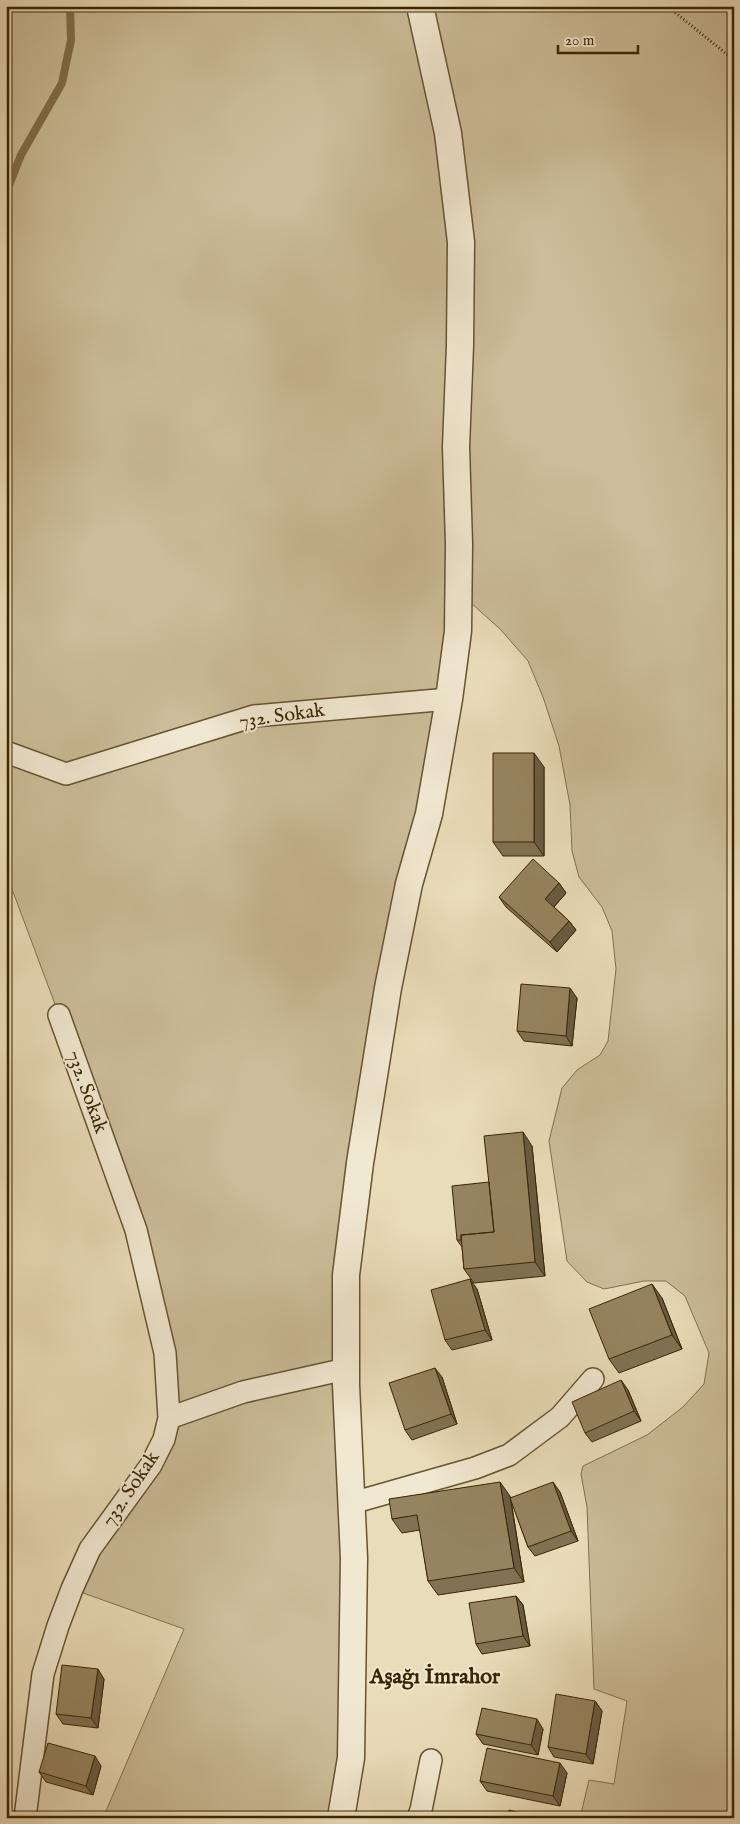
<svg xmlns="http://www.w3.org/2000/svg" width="740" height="1824" font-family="'IM FELL English',serif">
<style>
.green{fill:#cbbd99;stroke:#82714d}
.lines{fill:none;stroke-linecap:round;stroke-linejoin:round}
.stream{stroke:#806e4a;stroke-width:8}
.minor-casing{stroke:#66532f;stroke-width:24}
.tertiary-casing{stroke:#66532f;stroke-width:29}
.path{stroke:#3a2501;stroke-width:3;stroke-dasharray:1 2.5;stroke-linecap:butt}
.minor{stroke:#f1e8d1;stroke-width:21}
.tertiary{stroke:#f1e8d1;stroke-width:26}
.wall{fill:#807253;stroke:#3a2501}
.shaded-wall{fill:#685c43;stroke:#3a2501}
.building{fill:#958460;stroke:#3a2501}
.labels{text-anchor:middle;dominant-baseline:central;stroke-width:4;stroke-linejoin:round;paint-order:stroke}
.street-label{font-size:20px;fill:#3a2501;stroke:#f1e8d1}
.quarter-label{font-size:22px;font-weight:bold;fill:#3a2501;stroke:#f1e8d1}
</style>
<rect width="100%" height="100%" fill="#e9dcb8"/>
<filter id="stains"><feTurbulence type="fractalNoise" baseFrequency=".004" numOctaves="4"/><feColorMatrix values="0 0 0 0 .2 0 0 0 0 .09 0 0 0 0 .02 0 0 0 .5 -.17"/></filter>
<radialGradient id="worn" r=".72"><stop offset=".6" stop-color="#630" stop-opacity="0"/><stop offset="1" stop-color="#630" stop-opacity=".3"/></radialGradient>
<!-- green -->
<path class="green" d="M6,6h728v1812h-154l9,-38 25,4 13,-83 -33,-12 -7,-182 -6,-33 2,-8 64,-31 36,-28 21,-23 5,-31 -24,-57 -19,-15h-22l-40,8 -17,-7 -20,-21 -18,-120 13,-53 15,-18 23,-15 8,-14 8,-72 -4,-38 -10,-24 -23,-30 -7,-26 -2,-46 -11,-59 -16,-49 -15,-36 -27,-31 -42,-38 -99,571 -19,655h-238l81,-189 -112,-40 92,-150 1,-86 -106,-338 -53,-142z"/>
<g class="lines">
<!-- stream -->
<path class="stream" d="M6,193l15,-38 41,-72 9,-43 -1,-34"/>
<defs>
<path id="minor" d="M6,752l60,22 188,-58 195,-17
M169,1418l74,-26 103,-23
M352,1503l123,-35 34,-13 51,-38 33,-38
M25,1818l18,-144 15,-48 14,-37 18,-40 61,-84 13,-26 5,-21 -4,-65 -29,-123 -77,-215
M418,1818l3,-8 10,-50"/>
<path id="tertiary" d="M341,1818l10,-60 3,-200 -8,-173v-110l14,-112 28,-175 21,-104 20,-70 20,-115 9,-68 1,-87 -3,-97 4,-102 1,-103 -13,-109 -28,-127"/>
</defs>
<!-- minor casing -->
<use href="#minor" class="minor-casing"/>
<!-- tertiary casing -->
<use href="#tertiary" class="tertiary-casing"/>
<!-- path -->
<path class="path" d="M667,6l67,54"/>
<!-- minor -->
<use href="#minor" class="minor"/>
<!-- tertiary -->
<use href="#tertiary" class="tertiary"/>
</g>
<!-- wall -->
<path class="wall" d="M544,767v89h-41l-10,-14z
M559,883l7,10 -12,14 15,14 7,9 -19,22 -51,-45 -7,-10z
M577,998l-5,48 -48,-5 -7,-10z
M532,1146l13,130 -71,7 -10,-14 -2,-22 -5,-7 32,-58z
M477,1289l15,51 -40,10 -7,-10z
M662,1298l20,51 -63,24 -10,-14z
M442,1377l15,47 -45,16 -7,-10z
M628,1390l13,31 -49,21 -7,-9z
M560,1492l18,49 -43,15 -7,-9 -17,-47 13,82 -86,13 -10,-14 -8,-51 -18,3 -10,-14 118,-23v2z
M516,1596l7,9 7,41 -48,8 -6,-10z
M104,1679l-6,49 -35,-4 -7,-10z
M595,1701l7,10 -9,53 -39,-7 -6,-10z
M543,1729l-5,26 -55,-11 -7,-10z
M101,1766l-8,29 -47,-13 -7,-10z
M567,1773l-7,33 -73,-15 -7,-10z"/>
<!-- shaded-wall -->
<path class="shaded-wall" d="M534,753l10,14v89l-10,-14z
M559,883l7,10 -14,16 -7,-10z
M569,921l7,9 -19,22 -7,-10z
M570,988l7,10 -5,48 -6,-10z
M523,1132l9,14 13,130 -10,-14z
M470,1279l7,10 15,51 -7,-10z
M652,1284l10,14 20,51 -10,-14z
M435,1368l7,9 15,47 -6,-10z
M621,1380l7,10 13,31 -7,-10z
M500,1482l10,14 14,86 -10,-14z
M553,1482l7,10 18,49 -7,-10z
M516,1596l7,9 7,41 -7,-10z
M98,1669l6,10 -6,49 -7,-10z
M595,1701l7,10 -9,53 -7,-10z
M537,1719l6,10 -5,26 -7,-10z
M95,1756l6,10 -8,29 -7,-9z
M560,1763l7,10 -7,33 -7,-10z"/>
<!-- building -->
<path class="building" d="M493,753h41v89h-41z
M533,859l26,24 -14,16 24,22 -19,21 -51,-45z
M521,984l49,4 -4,48 -49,-5z
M523,1132l12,130 -71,7 -3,-34 33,-3 -10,-96z
M489,1182l5,50 -33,3v5h-4l-5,-54z
M470,1279l15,51 -40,10 -14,-50z
M652,1284l20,51 -63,24 -20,-50z
M435,1368l16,46 -46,16 -16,-47z
M621,1380l13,31 -49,22 -13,-31z
M500,1482l14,86 -86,13 -11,-66 -25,4 -3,-20z
M553,1482l18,49 -43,16 -18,-49z
M516,1596l7,40 -47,8 -7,-41z
M62,1665l36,4 -7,49 -35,-4z
M556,1694l39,7 -9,53 -38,-7z
M482,1708l55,11 -6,26 -55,-11z
M48,1743l47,13 -9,30 -47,-14z
M487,1748l73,15 -7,33 -73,-15z
M509,1810l32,8h-34z"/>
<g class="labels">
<!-- street labels -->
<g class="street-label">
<text transform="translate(282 716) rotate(-8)">732. Sokak</text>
<text transform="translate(87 1092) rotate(70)">732. Sokak</text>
<text transform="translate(131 1489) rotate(-56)">732. Sokak</text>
</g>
<!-- quarter labels -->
<g class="quarter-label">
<text x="435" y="1677">Aşağı İmrahor</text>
</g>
</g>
<!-- margin -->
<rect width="740" height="1824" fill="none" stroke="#e9dcb8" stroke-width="25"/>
<rect x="8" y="8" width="725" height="1809" fill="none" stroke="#3a2501" stroke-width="2.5"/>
<rect x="12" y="12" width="715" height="1799" fill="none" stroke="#3a2501"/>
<!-- scale -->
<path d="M558 45v8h80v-8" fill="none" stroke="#3a2501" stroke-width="2.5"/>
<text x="565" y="45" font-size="15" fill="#3a2501" stroke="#f1e8d1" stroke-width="4" paint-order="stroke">20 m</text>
<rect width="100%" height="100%" filter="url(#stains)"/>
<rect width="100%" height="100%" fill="url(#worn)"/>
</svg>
